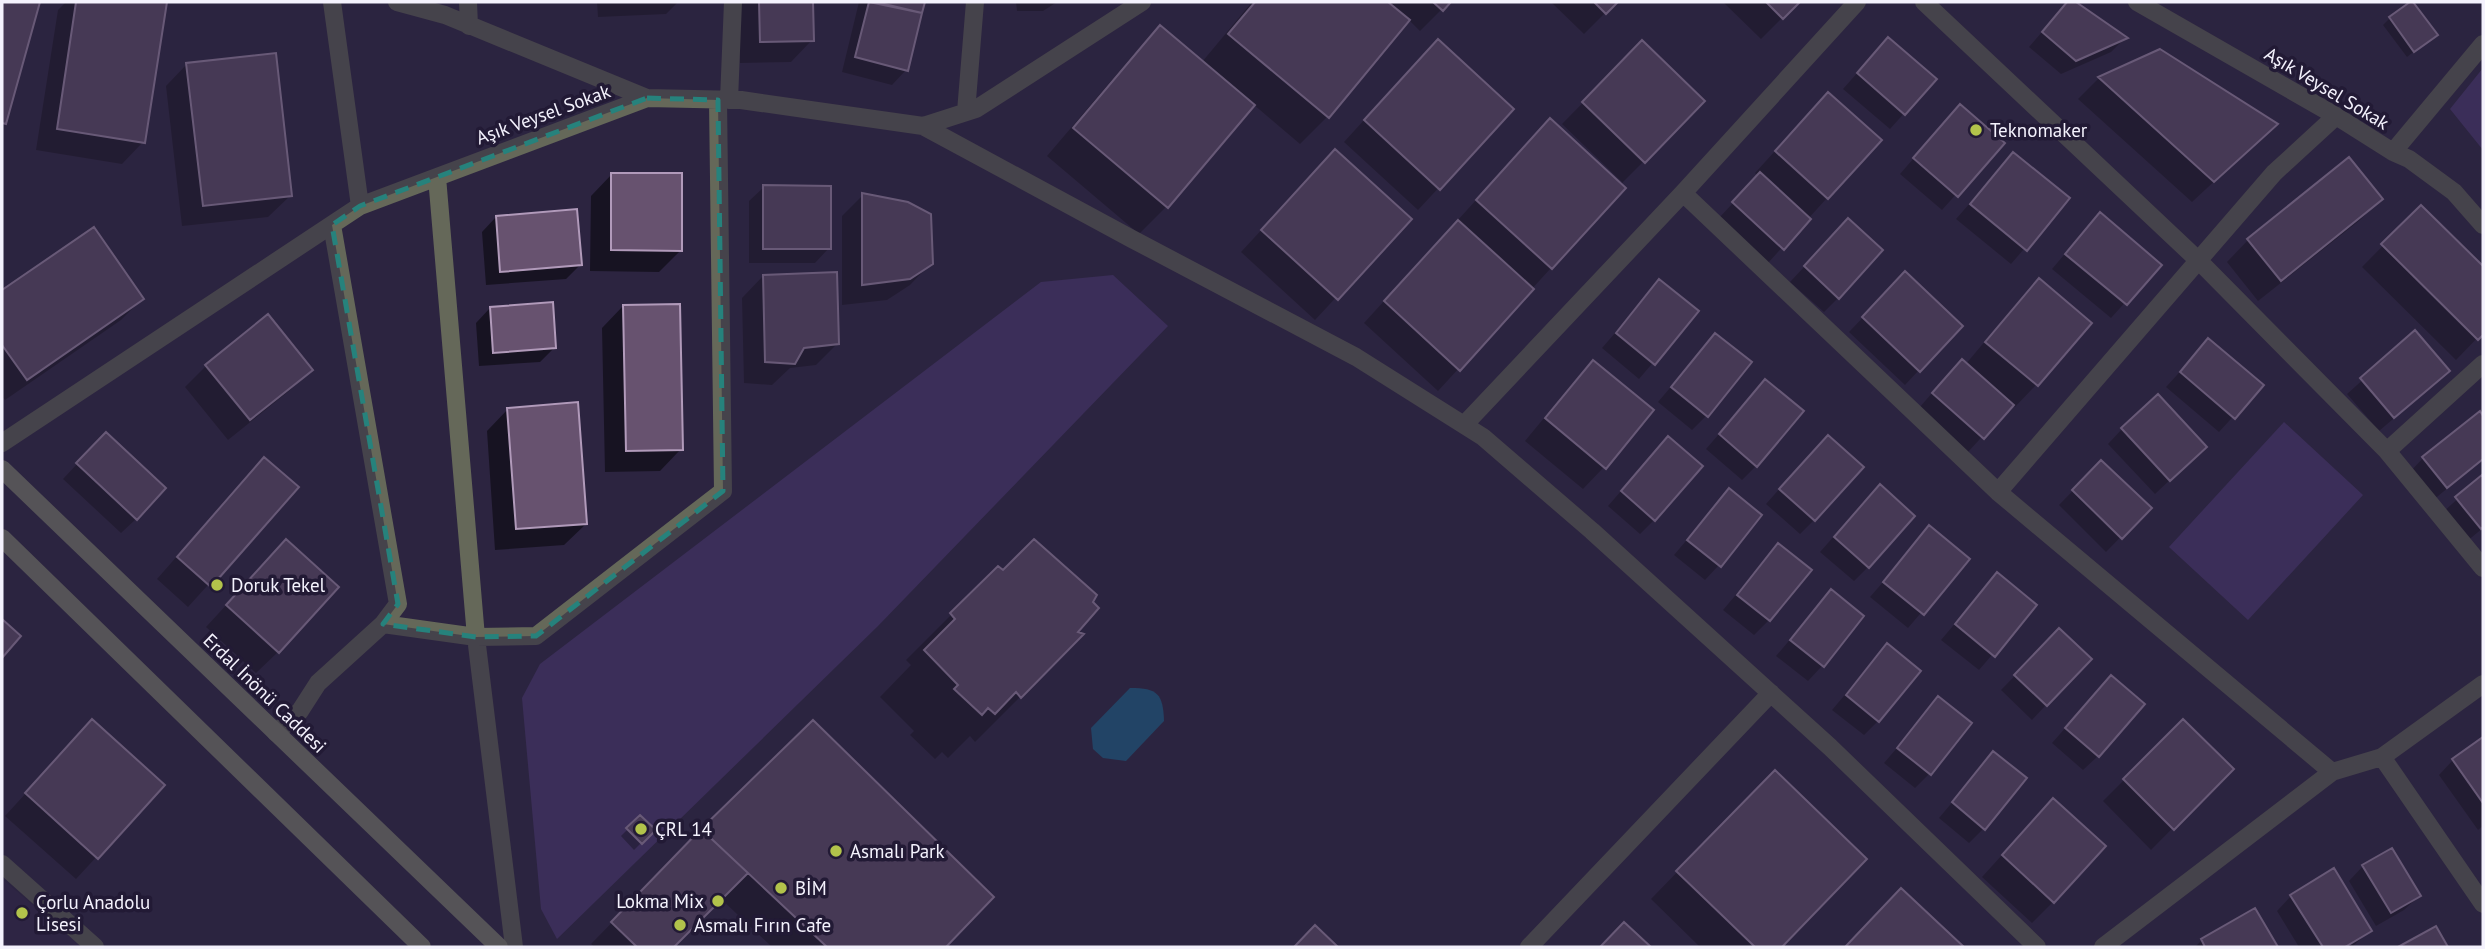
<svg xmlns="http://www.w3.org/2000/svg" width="2485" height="949" font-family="'PT Sans',sans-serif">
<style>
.built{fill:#32274a}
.green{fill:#4e3a78}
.water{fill:#176b94}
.shadow{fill:#0007}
.building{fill:#67526f;stroke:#b19aba;stroke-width:2}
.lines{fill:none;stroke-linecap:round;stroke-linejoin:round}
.minor{stroke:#656859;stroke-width:18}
.secondary{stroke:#878c74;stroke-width:18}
.marked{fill:none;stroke:#26827c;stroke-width:5;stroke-dasharray:14 9;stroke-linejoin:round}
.poi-dot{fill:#b2c34b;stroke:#221a35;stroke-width:2.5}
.labels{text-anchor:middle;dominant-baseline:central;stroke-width:7;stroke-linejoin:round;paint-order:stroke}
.street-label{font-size:19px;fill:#f4f2fd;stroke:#221a35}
.poi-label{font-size:19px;fill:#f4f2fd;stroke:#221a35;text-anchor:start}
</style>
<rect width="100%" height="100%" fill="#2c2440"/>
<!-- built -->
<path class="built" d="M2,879l80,68h-80z"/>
<!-- green -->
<path class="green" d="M2483,68v82l-33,-41z
M1113,275l55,51 -290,300 -321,313 -16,-30 -19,-211 18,-34 501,-382z
M2284,422l79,73 -115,125 -79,-73z"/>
<!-- water -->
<path class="water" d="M1130,688c28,0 33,6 34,33l-38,40 -23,-3 -10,-9 -2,-21z"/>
<!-- shadow -->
<path class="shadow" d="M2,2h36l-36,124z
M66,2h99l-22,140 -21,22 -86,-14 22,-140z
M597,2h81l-12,12 -68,3z
M738,2h73l1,38 -21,22 -51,1z
M859,2h64l-17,68 -14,15 -50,-13z
M1016,2h41l-14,9h-26z
M1252,2h197l-29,29 -12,-12 -81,98 -27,27 -47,-40 -87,103 -27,27 -92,-78 87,-102 27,-27 41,35z
M1551,2h65l-32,32z
M1723,2h75l-37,37z
M2068,2h5l52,36 -14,14 -50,22 -32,-27z
M2390,18l45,17 -28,22 -24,-32z
M2160,51l115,74 -83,77 -114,-103 21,-21z
M1874,54l60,26 -44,49 -47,-40z
M1417,62l95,47 -94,101 -74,-68z
M187,64l103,132 -22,21 -86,9 -16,-140z
M1621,64l23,97 -24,24 -69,83 -113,123 -74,-68 165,-181 90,42 3,-2 -60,-58z
M1807,116l20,82 -59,65 -49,-45 39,-42 -3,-3z
M1946,121l56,22 -60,67 -42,-36z
M2013,154l55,44 -57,66 -55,-45z
M2348,159l33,40 -21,21 -102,81 -31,-39 21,-22z
M1314,173l95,46 -94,101 -74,-68z
M612,174l68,77 -21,21 -69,-1 1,-75z
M764,187l65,61 -14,15h-66v-62z
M863,195l68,68 -21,22 -23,15 -45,5v-89z
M2421,207l62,61v64l-27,28 -94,-93z
M496,217l84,48 -14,14 -80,6 -4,-53z
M93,229l49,70 -21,21 -116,80 -3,-4v-104z
M2086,229l73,36 -48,53 -59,-49z
M1834,235l4,63 -14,14 -34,-30z
M763,276l74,68 -21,21 -26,3 -18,17 -28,-2 -2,-85z
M2040,280l49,43 -53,62 -21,22 -3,-3 -44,48 -49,-44 28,-32 18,-11 53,-63z
M1660,281l37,30 -58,68 -37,-31z
M1891,288l28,82 -14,15 -56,-53z
M623,306l58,143 -21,22 -55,1 -3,-144z
M490,308l65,39 -15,15 -61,4 -3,-43z
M2415,333l18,52 -54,46 -32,-37z
M1715,335l-8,80 -15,15 -34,-28z
M2209,340l53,45 -43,47 -53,-45z
M1593,363l11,104 -21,22 -58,-48 47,-57z
M206,366l105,4 -22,21 -61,49 -43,-53z
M1765,381l-9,85 -14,14 -36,-31z
M508,409l78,115 -22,21 -69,5 -8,-119z
M2479,413l4,5v41l-51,42 -23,-28 14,-15z
M2122,429l68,32 -35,33 -47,-50z
M91,449l45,70 -15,14 -58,-54z
M1813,451l1,69 -14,14 -34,-30z
M1654,453v67l-14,14 -32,-28z
M2101,462l48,46 -43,44 -47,-47z
M2483,476v52l-17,14 -24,-29z
M243,481l53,7 -108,119 -31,-28z
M1729,490l-10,75 -14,15 -31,-25z
M1865,501l3,66 -14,14 -34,-29z
M1930,528l37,31 -59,69 -38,-31z
M1778,545l-9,75 -15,15 -31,-25z
M265,563l13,89 -22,21 -50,-46z
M998,568l22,129 -45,45 -5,-6 -22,22 -6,-6 -7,7 -25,-24 4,-4 -34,-34 31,-32 -5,-5z
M1997,574l38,31 -56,65 -38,-30z
M1831,591l31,25 -40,50 -14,15 -32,-25z
M1887,645l-9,76 -14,14 -32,-25z
M2045,645l1,60 -14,15 -31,-30z
M2097,692l1,64 -15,14 -31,-27z
M1939,699l-9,74 -15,15 -31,-25z
M92,721l71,64 -87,94 -71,-63z
M2183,721l48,48 -80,81 -48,-49z
M2483,739v87l-5,4 -39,-55 14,-15z
M1993,754l-9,74 -15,15 -30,-25z
M1748,799l117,60 -85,88h-80l-49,-48z
M640,817l14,13 -20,20 -13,-14z
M2032,822l21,80 -21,21 -50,-46z
M676,857l315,40 -48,50h-171l-52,-49 -48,49h-77l-4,-3z
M2363,866l56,30 -15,14 -28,16 -27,-45z
M1901,890l61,57h-117z
M2291,896l79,34 -18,17h-53l-22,-36z
M2255,910l21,37h-81l7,-7z"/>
<!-- building -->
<path class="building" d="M2,2h38l-34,122 -4,-1z
M76,2h91l-22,141 -88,-14z
M759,2h54l1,39 -54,1z
M869,2l53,11 -14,58 -53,-14z
M876,2h49l-3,11z
M1255,2h133l22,18 -81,98 -101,-84z
M1433,2h18l-8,9z
M1594,2h24l-12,12z
M1766,2h34l-17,17z
M2067,2h9l52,36 -52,23 -34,-29z
M2410,2h3l25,33 -24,17 -25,-35z
M1160,25l95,80 -87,103 -95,-80z
M1888,37l49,42 -32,36 -48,-42z
M1438,39l76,70 -74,81 -76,-70z
M1642,40l63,61 -60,62 -63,-61z
M2160,49l118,75 -64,58 -116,-105z
M276,53l16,143 -89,10 -17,-143z
M1828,92l54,48 -54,59 -53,-48z
M1960,104l45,39 -47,54 -45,-39z
M1550,118l76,70 -74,81 -76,-69z
M1335,149l77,70 -74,81 -77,-70z
M2013,152l57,46 -43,53 -57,-47z
M2349,157l34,42 -102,82 -34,-42z
M1760,172l51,47 -27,31 -52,-48z
M611,173h71v78l-71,-1z
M763,185l68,1v63h-68z
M862,193l46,9 23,12 2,50 -23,15 -48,6z
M2421,205l62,61v69l-5,5 -97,-96z
M577,209l5,56 -82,7 -4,-56z
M2100,212l62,53 -35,40 -62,-51z
M1848,218l35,32 -44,49 -35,-33z
M1458,220l76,69 -74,82 -76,-70z
M94,227l50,72 -117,81 -25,-35v-55z
M1905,271l58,55 -43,46 -58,-55z
M837,272l2,72 -35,4 -9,16 -30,-2 -2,-87z
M2039,278l53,45 -54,63 -53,-44z
M1659,279l40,32 -44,54 -39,-32z
M553,302l3,46 -63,5 -3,-46z
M680,304l3,146 -57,1 -3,-146z
M268,314l45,56 -63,50 -45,-55z
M2415,330l35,41 -56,47 -34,-40z
M1715,333l37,29 -44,55 -37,-30z
M2208,338l56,47 -29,34 -55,-47z
M1962,359l52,46 -30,34 -52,-46z
M1593,360l61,50 -48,59 -61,-51z
M1765,379l39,32 -47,56 -38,-33z
M2158,394l49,53 -37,34 -49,-53z
M578,402l9,122 -71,5 -9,-121z
M2480,411l3,5v43l-36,29 -25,-31z
M106,432l60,56 -29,32 -61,-57z
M1828,435l36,32 -49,54 -36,-32z
M1668,436l35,30 -48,55 -34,-30z
M264,457l35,30 -88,100 -34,-30z
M2101,460l51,48 -30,31 -50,-49z
M2483,474v53l-2,2 -26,-32z
M1880,484l35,32 -46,52 -35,-31z
M1729,488l33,27 -41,52 -34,-27z
M1929,525l41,34 -46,56 -41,-33z
M286,539l53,48 -60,66 -53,-48z
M1034,539l63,56 -4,7 6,6 -21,24 6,2 -63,64 -5,-6 -21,22 -7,-6 -6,7 -28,-26 4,-4 -34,-35 31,-31 -5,-6 48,-47 5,4z
M1778,543l34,27 -42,51 -33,-26z
M1997,572l40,33 -42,52 -40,-33z
M1831,589l33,27 -40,51 -34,-27z
M2,619l19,17 -19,22z
M2059,628l33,31 -45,47 -33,-31z
M1887,643l34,28 -42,51 -33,-27z
M2111,675l34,29 -46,53 -34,-29z
M1938,696l34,27 -41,52 -34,-27z
M92,719l73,66 -67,74 -73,-66z
M2183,719l51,50 -60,61 -51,-51z
M813,720l181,177 -48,50h-119l-126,-118z
M2483,737v66l-31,-44z
M1993,751l34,27 -42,52 -33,-28z
M1775,770l92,89 -85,88h-27l-79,-76z
M2053,798l53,48 -52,57 -52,-48z
M640,815l16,15 -14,14 -16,-16z
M701,829l47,44 -74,74h-37l-26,-25z
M2392,848l29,48 -30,17 -29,-48z
M2334,868l38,63 -27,16h-22l-33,-52z
M1901,888l63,59h-119z
M2255,908l23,39h-73l-4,-8z
M1624,922l27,25h-51z
M1315,925l23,22h-44z
M2436,926l12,21h-50z"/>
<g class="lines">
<!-- minor -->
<path class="minor" d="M332,2l28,204
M397,2l48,13 202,83
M468,2l1,24
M1924,2l275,259 188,190 96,117
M2137,2l199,114 57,36 16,7 45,33 29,33
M729,100l4,-98
M966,112l9,-110
M923,126l209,113 224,118 127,80 109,94 238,216 207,200
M2393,152l90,-108
M437,177l39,460 60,-1 187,-145 -5,-391
M1683,193l315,299 334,280
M1464,425l219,-232 174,-191
M2,443l358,-237 287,-108 94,2 182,26 53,-17 166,-107
M2387,451l96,-87
M1998,492l276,-319 62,-57
M383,624l93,13 38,310
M276,733l24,-22 18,-28 65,-59 15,-20 -66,-379
M2382,757l101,147
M2,864l93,83
M1529,947l242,-254
M2103,947l229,-175 50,-15 101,-73"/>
<!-- secondary -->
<path class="secondary" d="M2,469l497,478
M2,538l420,409"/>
</g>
<!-- marked area -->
<path d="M0 0H2485V949H0ZM647,98l71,2 5,391 -187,145 -60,1 -93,-13 15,-20 -66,-379 28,-19z" fill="#2c2440" fill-opacity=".55" fill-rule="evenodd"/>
<path class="marked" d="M647,98l71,2 5,391 -187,145 -60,1 -93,-13 15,-20 -66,-379 28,-19z"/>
<!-- markers -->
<g class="poi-dot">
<circle cx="1976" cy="130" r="7"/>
<circle cx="217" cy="585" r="7"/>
<circle cx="641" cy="829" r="7"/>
<circle cx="836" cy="851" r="7"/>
<circle cx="781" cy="888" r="7"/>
<circle cx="718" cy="901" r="7"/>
<circle cx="22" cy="913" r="7"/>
<circle cx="680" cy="925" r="7"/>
</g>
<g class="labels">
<!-- street labels -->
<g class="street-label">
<text transform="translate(2327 88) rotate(31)">Aşık Veysel Sokak</text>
<text transform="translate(543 114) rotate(-20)">Aşık Veysel Sokak</text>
<text transform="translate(265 693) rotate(44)">Erdal İnönü Caddesi</text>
</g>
<!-- poi labels -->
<g class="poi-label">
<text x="1990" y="130">Teknomaker</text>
<text x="231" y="585">Doruk Tekel</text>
<text x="655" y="829">ÇRL 14</text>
<text x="850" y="851">Asmalı Park</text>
<text x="795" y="888">BİM</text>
<text x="704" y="901" text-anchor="end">Lokma Mix</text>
<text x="36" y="902">Çorlu Anadolu<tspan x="36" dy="22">Lisesi</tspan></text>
<text x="694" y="925">Asmalı Fırın Cafe</text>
</g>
</g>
<!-- border -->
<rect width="2485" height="949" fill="none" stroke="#f4f2fd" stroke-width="7"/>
</svg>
